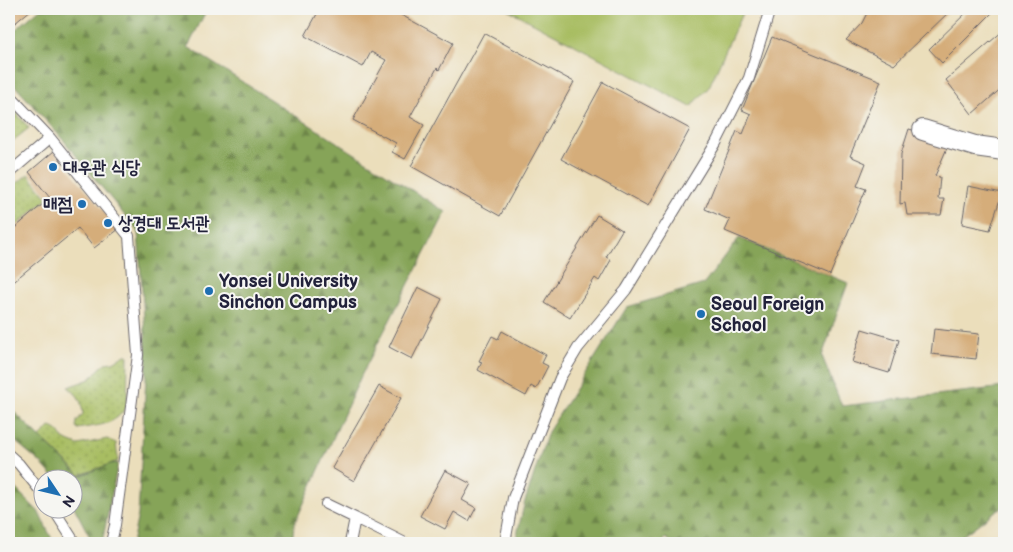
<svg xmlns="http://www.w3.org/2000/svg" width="1013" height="552" font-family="'Balsamiq Sans','Poor Story',sans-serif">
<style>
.grass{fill:url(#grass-dots);stroke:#65704e}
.forest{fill:url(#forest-firs);stroke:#54634a}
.pitch{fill:#a8bd62;stroke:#65704e}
.building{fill:#d5ad7a}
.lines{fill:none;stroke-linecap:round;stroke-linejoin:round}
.service-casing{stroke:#686468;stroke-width:12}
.minor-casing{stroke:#686468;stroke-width:22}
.service{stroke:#fff;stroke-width:10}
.minor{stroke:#fff;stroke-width:20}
.poi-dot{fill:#1f6fb2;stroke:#f6f6f2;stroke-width:2}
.labels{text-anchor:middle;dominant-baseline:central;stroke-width:4;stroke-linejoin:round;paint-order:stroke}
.poi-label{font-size:18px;font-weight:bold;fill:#22223b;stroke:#f6f6f2;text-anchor:start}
</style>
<defs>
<pattern id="grass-dots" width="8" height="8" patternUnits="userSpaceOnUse" patternTransform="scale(1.25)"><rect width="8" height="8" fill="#a8bd62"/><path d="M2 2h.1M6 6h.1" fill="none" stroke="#90a256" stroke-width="1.8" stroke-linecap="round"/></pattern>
<pattern id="forest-firs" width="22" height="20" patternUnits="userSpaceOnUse" patternTransform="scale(1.25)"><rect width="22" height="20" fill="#86a458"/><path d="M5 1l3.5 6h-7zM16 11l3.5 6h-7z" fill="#6d854a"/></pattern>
</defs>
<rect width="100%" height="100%" fill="#f6f6f2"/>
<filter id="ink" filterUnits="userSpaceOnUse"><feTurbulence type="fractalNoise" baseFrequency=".02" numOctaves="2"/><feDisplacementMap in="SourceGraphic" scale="10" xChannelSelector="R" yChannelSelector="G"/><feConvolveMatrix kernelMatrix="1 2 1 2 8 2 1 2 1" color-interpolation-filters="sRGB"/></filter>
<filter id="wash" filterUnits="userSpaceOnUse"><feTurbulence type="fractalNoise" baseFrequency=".0096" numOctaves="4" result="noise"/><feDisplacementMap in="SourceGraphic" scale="20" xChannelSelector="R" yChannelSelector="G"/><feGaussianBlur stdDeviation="1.12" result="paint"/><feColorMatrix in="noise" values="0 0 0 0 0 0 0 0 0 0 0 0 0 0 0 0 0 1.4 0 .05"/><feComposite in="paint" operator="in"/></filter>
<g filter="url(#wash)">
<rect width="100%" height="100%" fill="#ebdebb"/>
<!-- grass -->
<path class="grass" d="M9,104l20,24 -20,16z
M28,174l20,24 -37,32 -2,-3v-37z
M125,355h3l-1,51c-12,20 -28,19 -49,23l-2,-2 1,-6 6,-7c-2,-15 -4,-18 -15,-27l22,-8 15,-16 8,-1z
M50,427c7,2 10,5 13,12l15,6 29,-6 9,4 2,18 -38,14 -40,-38z"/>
<!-- forest -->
<path class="forest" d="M40,9h167l-19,38 258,165 -84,162 -68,151 -2,18h-160l6,-28 9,-154 -9,-129 -73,-90 -56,-63v-44z
M739,238l109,45 -26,73 20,50 162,-19v120l-7,3 -44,33h-280l-7,-5 -4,5h-147l10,-42 23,-69 79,-125 77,-23z
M9,407l71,69 30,-12 8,-1 -16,80h-9l-20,-38 -1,-25 -17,-1 -14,-16 -32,-27z
M9,482l29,29 16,32h-45z"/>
<!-- pitch -->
<path class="pitch" d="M507,9h237l-35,78 -18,20z"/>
<g id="blocks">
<!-- building -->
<path class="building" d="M9,9h23l-23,19z
M312,9h78l63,34 -14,27 -2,-2 -27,49 14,8 -19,34 -13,-7 4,-9 -43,-23 33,-60 -15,-8 -8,15 -58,-31 12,-22 -6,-3z
M869,9h83l-58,56 -48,-25 16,-17z
M970,9h26l-54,54 -13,-14z
M1004,30v56l-32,28 -26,-34z
M484,33l90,49 -74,134 -89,-50z
M772,37l109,44 -31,75 16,7 -9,23 9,3 -36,86 -105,-44 5,-11 -25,-11 32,-78 6,3 8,-20 -9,-4z
M603,82l87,47 -42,77 -87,-47z
M909,129l41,12 -15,35 5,1 -2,22h6l-3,16h-34l-2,-12 -5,1 1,-50z
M54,151l65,78 -25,19 -16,-20 -69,57v-52l41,-35 -21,-26z
M968,186l34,7 -12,37 -28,-6z
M597,215l25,15 -16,27 5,3 -12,21 -4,-3 -25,40 -26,-16z
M418,287l24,12 -30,60 -23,-12z
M862,329l37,11 -10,33 -37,-11z
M934,329l45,5 -3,25 -45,-5z
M502,331l44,24 -4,8 6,3 -12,23 -5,-3 -5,10 -48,-26 4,-8 -3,-1 13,-25 6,3z
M379,386l22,12 -47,83 -22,-13z
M445,470l26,14 -9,16 14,8 -7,13 -15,-9 -9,17 -25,-13z"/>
</g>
</g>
<g filter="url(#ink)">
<use href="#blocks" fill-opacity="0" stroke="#686468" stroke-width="1"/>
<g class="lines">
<defs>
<path id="service" d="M9,95l41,43 79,98 9,119 -23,170 -4,18
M9,173l41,-35
M9,455l10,9 23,29
M326,504l29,14
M54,510l21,33
M350,543l5,-25 50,25
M505,543l8,-45 47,-120 18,-30 48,-58 90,-147 33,-65 21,-69"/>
<path id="minor" d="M923,130l52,16 29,4"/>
</defs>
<!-- service casing -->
<use href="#service" class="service-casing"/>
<!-- minor casing -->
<use href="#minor" class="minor-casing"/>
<!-- service -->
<use href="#service" class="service"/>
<!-- minor -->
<use href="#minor" class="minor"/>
</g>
</g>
<!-- markers -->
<g class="poi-dot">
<circle cx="53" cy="167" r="5"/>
<circle cx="82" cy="204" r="5"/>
<circle cx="108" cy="223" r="5"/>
<circle cx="209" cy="291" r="5"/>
<circle cx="701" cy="314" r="5"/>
</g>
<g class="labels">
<!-- poi labels -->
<g class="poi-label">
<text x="63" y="167">대우관 식당</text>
<text x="72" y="204" text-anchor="end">매점</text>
<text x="118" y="223">상경대 도서관</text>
<text x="219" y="281">Yonsei University<tspan x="219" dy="21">Sinchon Campus</tspan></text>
<text x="711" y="304">Seoul Foreign<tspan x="711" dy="21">School</tspan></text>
</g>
</g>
<!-- margin -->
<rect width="1013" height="552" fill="none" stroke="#f6f6f2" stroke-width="30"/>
<!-- north arrow -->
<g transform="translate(58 494) rotate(125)"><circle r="24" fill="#f6f6f2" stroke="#a1a1a9"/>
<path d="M0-4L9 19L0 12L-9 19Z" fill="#1f6fb2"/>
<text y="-8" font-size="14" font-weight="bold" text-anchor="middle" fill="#22223b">N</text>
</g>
</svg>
